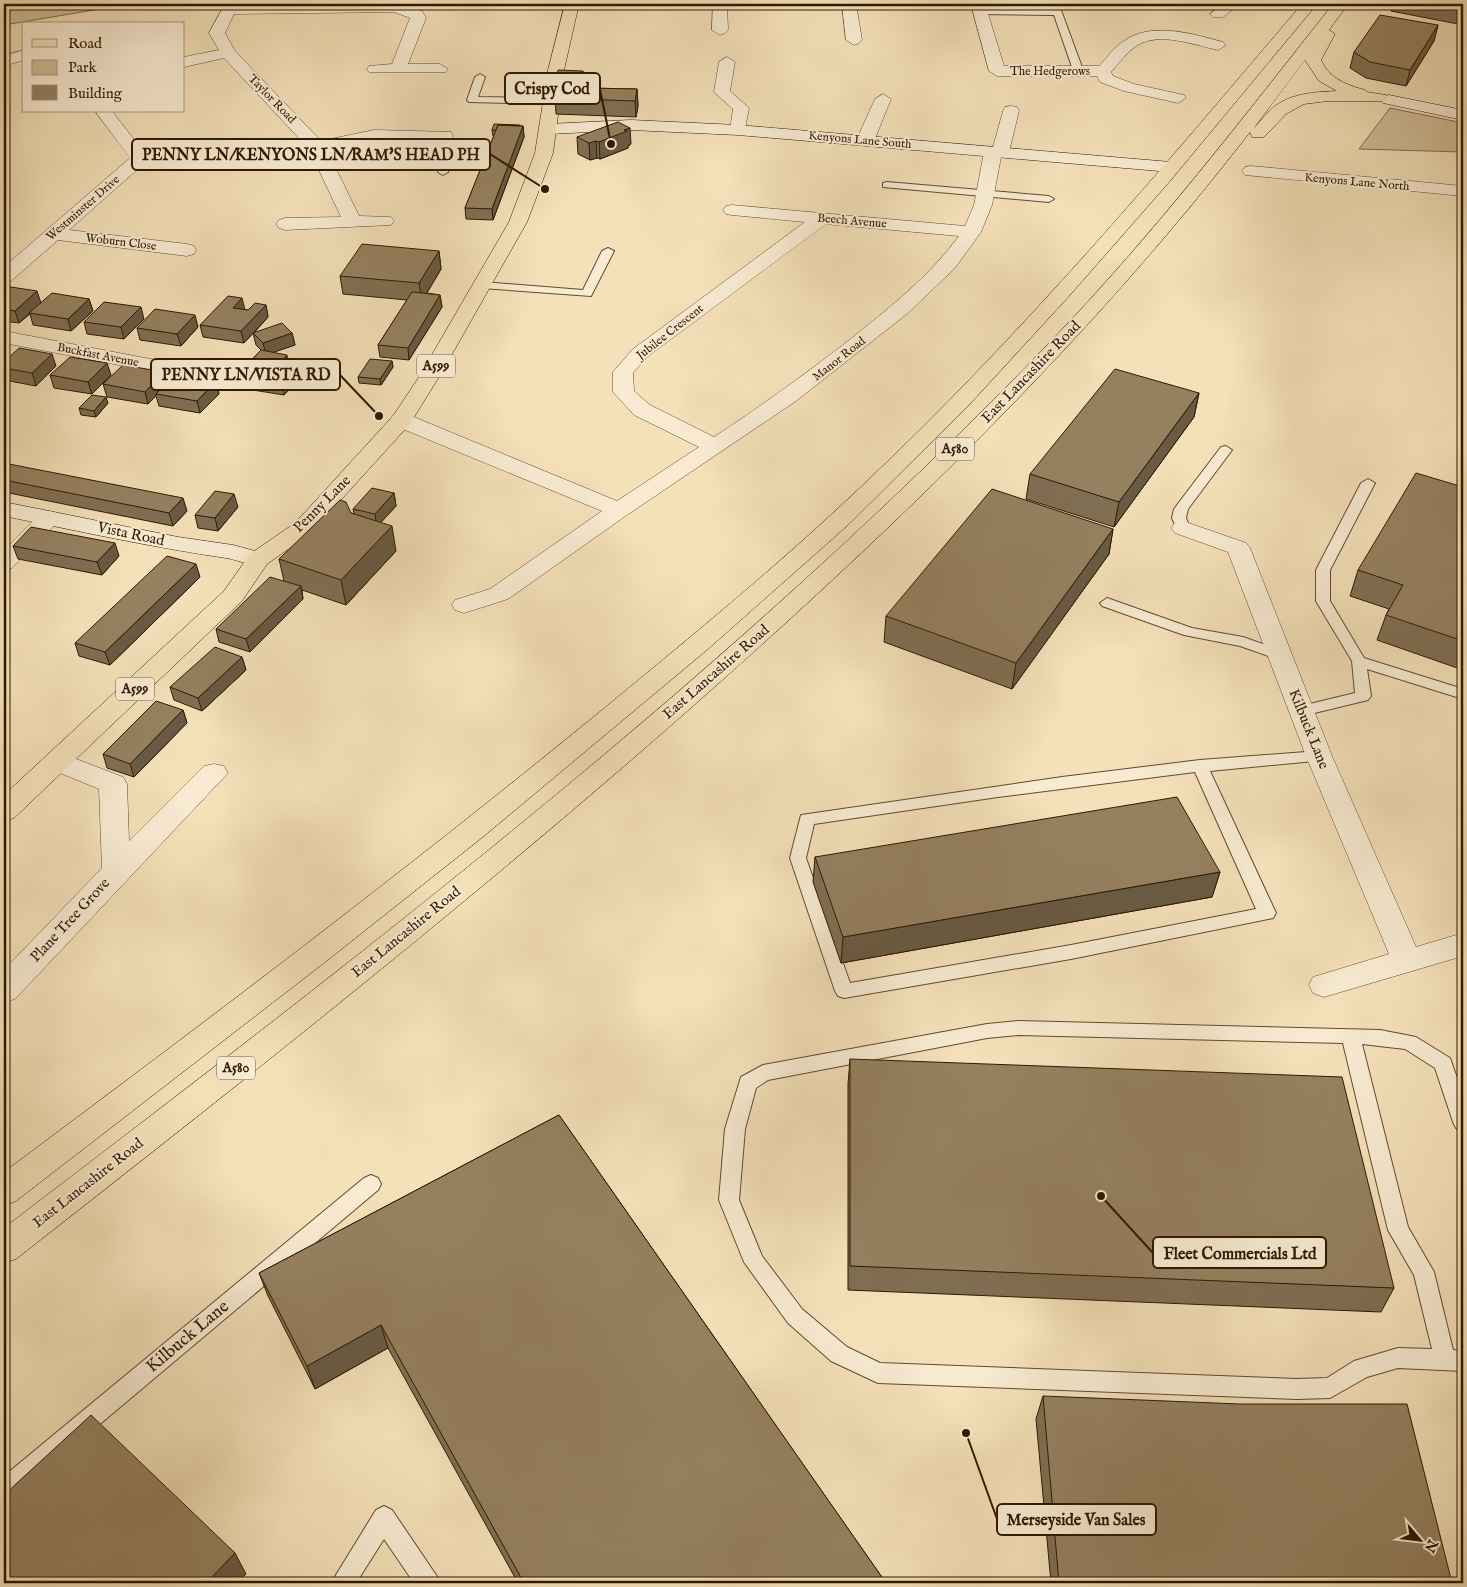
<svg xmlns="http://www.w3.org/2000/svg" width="1467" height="1587" font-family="'IM FELL English',serif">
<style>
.green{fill:#d2be9a;stroke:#806c4d}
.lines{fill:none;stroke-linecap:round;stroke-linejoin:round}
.lane-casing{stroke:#604b2e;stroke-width:2}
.street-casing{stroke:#604b2e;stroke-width:1}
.secondary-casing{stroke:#2e1900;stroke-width:1}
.primary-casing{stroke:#2e1900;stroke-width:1}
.highway-casing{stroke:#2e1900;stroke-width:1}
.lane{fill:#f8ebd2;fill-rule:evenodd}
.street{fill:#f8ebd2;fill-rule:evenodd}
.secondary{fill:#f8ebd2;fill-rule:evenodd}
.primary{fill:#f4e0b9;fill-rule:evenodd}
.highway{fill:#f4e0b9;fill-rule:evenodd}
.wall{fill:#806e53;stroke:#2e1900}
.shaded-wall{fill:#685a43;stroke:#2e1900}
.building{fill:#958060;stroke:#2e1900}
.labels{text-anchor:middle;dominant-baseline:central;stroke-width:4;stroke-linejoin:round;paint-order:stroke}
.far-street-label{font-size:12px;fill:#2e1900;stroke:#f8ebd2}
.shield{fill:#f8ebd2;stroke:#6b583f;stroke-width:1}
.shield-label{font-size:14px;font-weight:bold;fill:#2e1900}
.street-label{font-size:15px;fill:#2e1900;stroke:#f8ebd2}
.near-street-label{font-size:18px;fill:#2e1900;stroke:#f8ebd2}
.leader{fill:none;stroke:#2e1900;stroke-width:2}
.callout-dot{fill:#2e1900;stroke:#f8ebd2;stroke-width:2}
.callout{fill:#f8ebd2;stroke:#2e1900;stroke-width:2}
.callout-label{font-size:16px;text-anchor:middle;font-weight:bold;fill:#2e1900}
</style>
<rect width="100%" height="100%" fill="#f4e0b9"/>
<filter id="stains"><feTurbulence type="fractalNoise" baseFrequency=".004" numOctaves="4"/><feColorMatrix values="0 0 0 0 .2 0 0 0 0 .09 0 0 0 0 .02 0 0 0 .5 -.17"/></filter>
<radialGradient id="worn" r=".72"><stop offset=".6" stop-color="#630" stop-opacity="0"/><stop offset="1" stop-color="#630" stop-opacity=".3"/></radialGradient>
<!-- green -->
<path class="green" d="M4,4h99l3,4 -102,17z
M1390,108l73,15v29l-104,-3z"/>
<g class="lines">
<defs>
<path id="lane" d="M980,9l81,1 22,60 -5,3 -5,-3 -19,-55 -77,-1 -1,-2z
M480,74l5,3 -7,20 73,1 5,3 -5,3 -82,-2 -2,-2 8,-23z
M448,141l5,3 -5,28 -5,3 -5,-3 5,-28z
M887,182l162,14 5,3 -5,3 -166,-15v-4z
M608,248l6,3 -23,45 -109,-8 -6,-3 6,-3 101,8 19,-39z
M1226,446l6,4 -44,59 -2,9 4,10 -7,4 -5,-1 -6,-13 2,-9 47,-62z
M1368,479l7,4 -45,87v31l34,57 99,31v10l-96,-30 4,27 -3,4 -66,16 -5,-1 -3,-4 3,-4 58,-14 -3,-32 -36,-60v-31l45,-87z
M1107,598l85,30 51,9 42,15 2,3 -7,5 -40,-14 -56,-11 -82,-29 -2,-3z
M1319,751l6,1 2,4 -2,4 -115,11 66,142 -3,5 -202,41 -227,39 -6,-2 -3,-5 -45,-133 11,-43 261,-38 138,-17zM1195,772l61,137 -185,36 -221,38 -44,-125 8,-34 184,-27z
M1018,1021l362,9 36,7 34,21 13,37v35l-7,-2 -3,-6 -18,-54 -30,-19 -43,-5 46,183 26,45 19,78 10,1v20l-65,-3 -31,9 -37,21 -33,1 -419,-16 -47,-22 -43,-38 -44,-61 -25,-62 6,-71 16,-52 22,-12 224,-41zM1018,1035l325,8 45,187 26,45 18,74 -34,-1 -44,13 -27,17 -30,1 -417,-16 -33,-16 -45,-38 -40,-53 -23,-56 6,-71 11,-41 12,-8 219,-42z
M371,1175l7,3 3,6 -3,6 -366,308 -8,3v-25l360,-298z
M384,1506l8,4 44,65 4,8h-26l-30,-44 -28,44h-25l45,-73z"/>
<path id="street" d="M225,4h170l27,7 4,7 -18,46h32l8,5 -2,3h-77l-2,-3 2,-3 23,-2 18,-46 -16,-6 -160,2 -9,19 10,18 86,90 53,-11 77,2 2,4 -2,4 -6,1 -71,-1 -47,10 32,66 32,1 3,4 -3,4 -106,5 -6,-2 -3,-4 3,-4 6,-2 56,-1 -32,-68 -85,-91 -40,9v-10l35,-7 -10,-17z
M713,4h14l1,26 -3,3 -5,2 -8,-5z
M842,4h14l6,36 -3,3 -5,2 -8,-5z
M971,4h14l19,62h95c8,-8 15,-19 25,-25 28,-20 69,-7 99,1l3,3 -8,5c-24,-5 -59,-19 -82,-4 -10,7 -17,17 -25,26l2,4 21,8 50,11 2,3 -8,5 -54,-12 -24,-9 -3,-6h-100l-8,-5z
M1223,4h17l-17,13h-10l-3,-3z
M24,50v10l-20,6v-10z
M727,57l8,5 -5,29 19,17 -5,26h-12l-2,-4 3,-21 -19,-17 5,-30z
M883,94l8,5 -17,42 -3,4h-12l-3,-4 19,-42z
M1011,106l6,1 2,4 -10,41 -8,5 -9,48 -11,27 -26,36 -47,45 -112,88 -169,114 -119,84 -44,14 -9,-3 -3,-5 3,-5 35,-11 112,-78 -209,-86 -3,-5 3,-5 8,-1 8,1 208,86 82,-54 -65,-32 -21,-23v-20l20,-23 172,-127 -73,-7 -6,-1 -3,-4 3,-4 6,-1 233,21 9,-21 10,-53 3,-4 6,-1 10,-36 2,-4zM826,224l133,12c-31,42 -71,73 -111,105 -44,34 -88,66 -134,96l-64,-32 -16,-14 -1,-18 14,-16z
M95,111h17l37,48 -80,71 118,14 7,2 2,4 -2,4 -7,2 -129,-16 -47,41 -7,2v-16l126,-109z
M1251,166l212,20v10l-218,-21 -3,-4 3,-4z
M4,331l209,40 7,2 3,4 -3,4 -7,2 -209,-40z
M49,511l8,2 4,5 -4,5 -45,45 -8,2v-20l37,-37z
M1183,521l63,22 4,5 82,208 84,191 47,-14v23l-139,41 -11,-4 -4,-8 4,-8 76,-23 -83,-198 -78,-204 -53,-19 -4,-5 4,-5z
M58,752l65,25 4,7 2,57 75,-75 10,-2 10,2 4,7 -213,226 -11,3v-32l98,-102 -3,-79 -51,-21 -3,-7 3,-7z"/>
<path id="secondary" d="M1389,95l74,15v10l-80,-17 -2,-3 2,-3z
M631,120l107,5 433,37 6,1 3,4 -3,4 -6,1 -433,-37 -107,-5 -82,4 -6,-1 -2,-4 2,-4 6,-1z
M4,502l174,35 55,8 33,9 4,5 -4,5c-14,4 -26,-4 -40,-6 -75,-11 -148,-27 -222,-42z"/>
<path id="primary" d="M565,4h14l-15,66 -11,83 -26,69 -88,155 -30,48 -98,108 -44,31 -25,37 -228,217 -10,3v-26l220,-204 26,-37 45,-31 98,-107 26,-39 90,-155 26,-69 13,-83z"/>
<path id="highway" d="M1302,4h15l-147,177 -100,114 -102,111 -120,119 -140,124 -224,187 -155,123 -313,242 -12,5v-34c200,-149 399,-299 592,-457 91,-75 182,-149 267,-230 158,-149 299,-316 439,-481z
M1333,4h15l-19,26 6,4 -14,26c8,18 25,25 44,30l2,2 19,3 2,3 -2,3h-58l-24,3 -18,10 -22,23h-12l-2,-5c-157,203 -340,381 -531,551 -226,201 -464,389 -703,576l-12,4v-35c364,-278 731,-558 1049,-889 101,-105 190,-221 280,-335zM1305,60l14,21 18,10c-21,1 -44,2 -62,15 -8,6 -14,15 -22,23z"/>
</defs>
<!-- lane casing -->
<use href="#lane" class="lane-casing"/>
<!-- street casing -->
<use href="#street" class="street-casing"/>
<!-- secondary casing -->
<use href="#secondary" class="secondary-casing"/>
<!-- primary casing -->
<use href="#primary" class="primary-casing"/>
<!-- highway casing -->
<use href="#highway" class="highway-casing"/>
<!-- lane -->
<use href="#lane" class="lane"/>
<!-- street -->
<use href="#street" class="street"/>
<!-- secondary -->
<use href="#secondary" class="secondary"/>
<!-- primary -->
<use href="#primary" class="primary"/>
<!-- highway -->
<use href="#highway" class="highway"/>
</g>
<!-- wall -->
<path class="wall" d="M1393,4h70v21l-72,-14z
M1438,25l-4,16 -28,45 -40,-8 -16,-10 4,-16z
M584,82h3v6l50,1 1,17 -2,11 -80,-3 -1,-16z
M520,126h3l1,11 -31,83 -27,-1 -1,-11 29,-72h-1l-1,-6z
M577,137l54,7 -3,2v2l-28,11 -3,-1 -7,2 -12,-6z
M439,251l2,18 -14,24 13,2 2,12 -33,53 -29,-3 -2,-12 29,-45 -64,-6 -3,-18z
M4,286l37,17 48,-4 4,12 -22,20 -38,-6 -3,-11 -11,9 -15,-2z
M266,305l2,12 -14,16h38l3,12 -22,7 16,15 -1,2 6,1 2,12 -12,13 -44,-7 -3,-12 24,-26 -5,-5 -3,-12 -9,10 -41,-6 -3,-12 45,-15h3z
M144,319l-20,20 -37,-5 -3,-12z
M198,327l-17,19 -41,-6 -3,-12z
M392,361l1,6 -12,18 -22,-2 -1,-6z
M4,362l52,4 -20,20 -32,-6z
M50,375h61l-19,19 -38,-6z
M216,381l3,13 -19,19 -41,-7 -3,-10 -8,8 -41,-7 -4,-13z
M1199,393l-5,24 -80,110 -88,-28 4,-25z
M108,403l-12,14 -15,-2 -2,-7z
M4,463l183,48 -14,15 -169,-34z
M1463,487v183l-86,-30 9,-25 3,-6 -39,-13 8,-26z
M394,493l2,13 -15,16 15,29 -50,54 -44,-15 1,9 -53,53 -31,-10 -3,-13 68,-48 -5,-22 72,-46 3,1 -1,-5z
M238,507l-20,24 -20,-3 -3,-13z
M1113,529l-4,25 -97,135 -128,-47 2,-26z
M13,546l106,10 -17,19 -84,-16z
M200,577l-90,88 -31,-9 -4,-13z
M242,657l4,13 -44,41 -28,-11 -4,-13z
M183,710l4,13 -53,54 -27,-9 -4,-14z
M815,857l405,15 -8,25 -371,66 -28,-81z
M850,1059l544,229 -13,24 -533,-22v-206z
M559,1115l327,468h-368l-130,-235 -73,41 -47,-93 -9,-23z
M1043,1396l409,187h-401l-15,-164z"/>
<!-- shaded-wall -->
<path class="shaded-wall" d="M1438,25l-4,16 -28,45 4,-16z
M583,71l1,16 -4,-5z
M637,89l1,17 -2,11 -1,-16z
M523,126l1,11 -31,83 -1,-11z
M630,128l1,16 -3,2v2l-28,11 -1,-17z
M596,141l1,17 -7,2 -1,-17z
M439,251l2,18 -19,32 -3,-18z
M37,291l4,12 -22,20 -4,-12z
M440,295l2,12 -33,53 -1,-12z
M242,298l3,12 -12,-2z
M89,299l4,12 -22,20 -3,-12z
M266,305l2,12 -24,26 -3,-12z
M141,307l3,12 -20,20 -3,-12z
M195,315l3,12 -17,19 -4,-12z
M292,333l3,12 -29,10 -3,-12z
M52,354l4,12 -20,20 -4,-13z
M287,355l2,12 -11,12 -2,-12z
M392,361l1,6 -12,18 -1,-6z
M107,363l4,12 -19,19 -4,-12z
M294,370l2,12 -12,13 -2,-12z
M164,372l3,13 -11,9v2l-8,8 -3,-12z
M216,381l3,13 -19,19 -3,-12z
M1199,393l-5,24 -80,110 5,-25z
M106,397l2,6 -12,14 -2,-6z
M394,493l2,13 -19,21 -2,-13z
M234,494l4,13 -20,24 -3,-13z
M183,498l4,13 -14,15 -4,-13z
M392,526l4,25 -50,54 -5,-25z
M1113,529l-4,25 -97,135 4,-26z
M115,543l4,13 -17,19 -5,-13z
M196,564l4,13 -90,88 -5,-13z
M301,586l2,13 -53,53 -4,-13z
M242,657l4,13 -44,41 -4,-13z
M183,710l4,13 -53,54 -4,-13z
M1220,872l-8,25 -371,66 2,-26z
M381,1325l7,23 -73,41 -8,-23z
M235,1553l11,21 -9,9h-31z"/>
<!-- building -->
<path class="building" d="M1380,15l58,10 -28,45 -40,-8 -16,-10z
M558,70l25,1 -3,11h7l-2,6 52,1 -2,12 -80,-3z
M618,122l12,6 -6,2 3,1 -28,11 -3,-1 -7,2 -12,-6z
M494,124l26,1 -1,1 -21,-1 -2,5h-4z
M498,125l25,1 -31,83 -27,-1z
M362,244l77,7 -20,32 -79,-7z
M4,286l33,5 -22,20 -11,-2z
M412,292l28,3 -32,53 -30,-3z
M52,293l37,6 -21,20 -39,-6z
M228,296l14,2 -9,10 15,2 7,-7 11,2 -25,26 -41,-6z
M104,302l37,5 -20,20 -37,-5z
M155,309l40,6 -18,19 -40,-6z
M282,323l10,10 -29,10 -10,-10z
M19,348l33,6 -20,19 -28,-5v-6z
M261,350l26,5 -11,12 18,3 -12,13 -45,-7z
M70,357l37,6 -19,19 -38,-7z
M370,359l22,2 -12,18 -22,-2z
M123,365l41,7 -19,20 -42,-8z
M1115,369l84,24 -80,109 -89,-28z
M175,374l41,7 -19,20 -41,-7z
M92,395l14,2 -12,14 -15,-3z
M4,463l179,35 -14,15 -165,-33z
M1416,473l47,14v154l-77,-26 17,-30 -45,-15z
M372,488l22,5 -19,21 -22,-5z
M992,489l121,40 -97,134 -130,-47z
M215,491l19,3 -19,24 -20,-3z
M340,500l6,2 5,11 41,13 -51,54 -62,-21z
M31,527l84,16 -18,19 -84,-16z
M167,556l29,8 -91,88 -30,-9z
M270,577l31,9 -55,53 -30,-10z
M215,647l27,10 -44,41 -28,-11z
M156,701l27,9 -53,54 -27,-10z
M1177,797l43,75 -377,65 -28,-80z
M850,1059l492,18 52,211 -544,-22z
M559,1115l327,468h-362l-143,-258 -74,41 -48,-93z
M1043,1396l197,8h167l45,179h-393z
M91,1415l144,138 -29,30h-202v-88z"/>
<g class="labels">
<!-- far-street labels -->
<g class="far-street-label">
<text x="1050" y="71">The Hedgerows</text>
<text transform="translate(272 99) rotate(46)">Taylor Road</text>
<text transform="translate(860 140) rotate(5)">Kenyons Lane South</text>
<text transform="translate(1357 182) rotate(5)">Kenyons Lane North</text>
<text transform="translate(83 208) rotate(-41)">Westminster Drive</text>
<text transform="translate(852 221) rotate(5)">Beech Avenue</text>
<text transform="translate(121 242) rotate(7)">Woburn Close</text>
<text transform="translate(670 332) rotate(-38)">Jubilee Crescent</text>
<text transform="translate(98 355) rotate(11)">Buckfast Avenue</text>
<text transform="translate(839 359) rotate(-38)">Manor Road</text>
</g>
<!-- shield labels -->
<g class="shield">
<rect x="417" y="354.5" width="38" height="23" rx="4"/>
<rect x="936" y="437.5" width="38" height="23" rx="4"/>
<rect x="116" y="677.5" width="38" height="23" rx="4"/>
<rect x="217" y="1056.5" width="38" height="23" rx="4"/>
</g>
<g class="shield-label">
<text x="436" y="366">A599</text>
<text x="955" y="449">A580</text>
<text x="135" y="689">A599</text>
<text x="236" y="1068">A580</text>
</g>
<!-- street labels -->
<g class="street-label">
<text transform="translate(1031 372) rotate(-46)">East Lancashire Road</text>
<text transform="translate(322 504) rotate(-45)">Penny Lane</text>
<text transform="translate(131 534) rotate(12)">Vista Road</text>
<text transform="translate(716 672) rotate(-41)">East Lancashire Road</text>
<text transform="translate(1309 729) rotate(68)">Kilbuck Lane</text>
<text transform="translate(70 920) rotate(-47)">Plane Tree Grove</text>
<text transform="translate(406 932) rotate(-39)">East Lancashire Road</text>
<text transform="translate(88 1183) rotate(-38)">East Lancashire Road</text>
</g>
<!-- near-street labels -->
<g class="near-street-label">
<text transform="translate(188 1337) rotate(-40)">Kilbuck Lane</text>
</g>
</g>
<!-- callouts -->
<path class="leader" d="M611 144L600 89M545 189L490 154M379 416L340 375M1101 1196L1153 1253M966 1433L997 1519"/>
<g class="callout-dot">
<circle cx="611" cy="144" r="5"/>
<circle cx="545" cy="189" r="5"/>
<circle cx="379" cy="416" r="5"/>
<circle cx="1101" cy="1196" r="5"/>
<circle cx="966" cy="1433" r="5"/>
</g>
<g class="callout">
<rect x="505" y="73" width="95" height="31" rx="5"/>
<rect x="132" y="139" width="358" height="31" rx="5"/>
<rect x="151" y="359" width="189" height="31" rx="5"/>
<rect x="1153" y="1237" width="173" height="31" rx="5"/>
<rect x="997" y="1504" width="159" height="31" rx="5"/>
</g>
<g class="callout-label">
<text x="552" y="94">Crispy Cod</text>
<text x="311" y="160">PENNY LN/KENYONS LN/RAM'S HEAD PH</text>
<text x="246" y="380">PENNY LN/VISTA RD</text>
<text x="1240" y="1259">Fleet Commercials Ltd</text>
<text x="1076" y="1525">Merseyside Van Sales</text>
</g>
<!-- margin -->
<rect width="1467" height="1587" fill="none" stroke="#f4e0b9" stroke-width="20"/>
<rect x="5" y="5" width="1457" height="1577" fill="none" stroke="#2e1900" stroke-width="2.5"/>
<rect x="10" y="10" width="1447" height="1567" fill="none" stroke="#2e1900"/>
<!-- legend -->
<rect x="22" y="22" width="162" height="90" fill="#f8ebd2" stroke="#a7977e"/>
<rect x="32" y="39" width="25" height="8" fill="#f4e0b9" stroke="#a7977e"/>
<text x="68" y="48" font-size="15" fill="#2e1900">Road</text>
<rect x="32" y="60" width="25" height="15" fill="#d2be9a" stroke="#a7977e"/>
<text x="68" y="72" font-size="15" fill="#2e1900">Park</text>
<rect x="32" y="85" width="25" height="15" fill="#958060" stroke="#a7977e"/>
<text x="68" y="98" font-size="15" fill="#2e1900">Building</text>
<!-- north arrow -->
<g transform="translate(1420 1540) rotate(118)" stroke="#f8ebd2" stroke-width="4" paint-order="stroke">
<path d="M0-4L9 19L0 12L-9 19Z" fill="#2e1900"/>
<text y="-8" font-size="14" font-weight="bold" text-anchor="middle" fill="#2e1900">N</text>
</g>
<rect width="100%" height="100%" filter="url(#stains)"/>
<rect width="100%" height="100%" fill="url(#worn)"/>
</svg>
